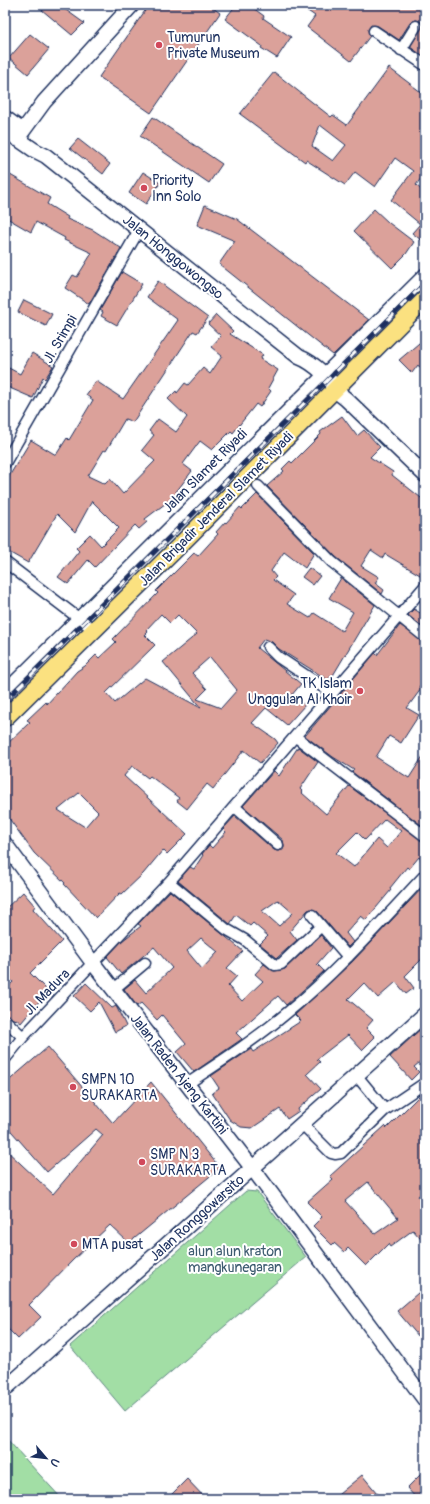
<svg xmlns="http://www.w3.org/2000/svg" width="430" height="1504" font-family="Pangolin,sans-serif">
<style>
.green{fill:#a2dea5;stroke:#5e8682}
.building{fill:#dba19a;stroke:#1b2f5e;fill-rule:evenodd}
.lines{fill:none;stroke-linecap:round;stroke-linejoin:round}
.minor-casing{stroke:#1b2f5e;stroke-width:13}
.secondary-casing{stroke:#1b2f5e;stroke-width:17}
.primary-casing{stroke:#1b2f5e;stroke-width:19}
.minor{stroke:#fff;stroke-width:10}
.secondary{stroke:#fff;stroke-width:14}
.primary{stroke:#fbe180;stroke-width:16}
.rail-casing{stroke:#1b2f5e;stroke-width:4.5}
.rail{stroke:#fff;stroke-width:3;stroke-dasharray:9;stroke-linecap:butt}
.poi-dot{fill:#d1495b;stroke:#fff;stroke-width:1.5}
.labels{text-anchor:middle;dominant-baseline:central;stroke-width:4;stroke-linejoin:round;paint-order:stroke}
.poi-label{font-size:14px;fill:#1b2f5e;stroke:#fff;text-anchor:start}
.street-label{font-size:14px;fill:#1b2f5e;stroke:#fff}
.park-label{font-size:14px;fill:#3d5b70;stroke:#fff}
</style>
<rect width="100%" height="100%" fill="#fff"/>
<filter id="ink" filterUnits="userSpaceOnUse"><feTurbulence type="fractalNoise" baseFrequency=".025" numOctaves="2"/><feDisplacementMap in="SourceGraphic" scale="8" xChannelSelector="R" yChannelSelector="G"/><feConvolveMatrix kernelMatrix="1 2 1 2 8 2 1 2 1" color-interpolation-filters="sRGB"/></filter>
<g filter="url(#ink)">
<!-- green -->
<path class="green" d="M246,1191l11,1 49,65 -181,154 -55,-65z
M5,1437l57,62h-57z"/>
<!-- building -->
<path class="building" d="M36,5h23l25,18 -12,12z
M149,5h60l11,8 -69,100 -52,-36z
M236,5h13l15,11 -1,2 28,19 -14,21 -16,-10 1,-2 -37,-27z
M299,5h126v47l-2,4 -13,-9 12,-20 -2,-6 -4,-1 -6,3 -11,17 -21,-14 -7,-1 -3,5 2,6 -19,25 -44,-34 8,-11z
M30,34l19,15 -21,25 -19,-16z
M389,68l36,27v78l-9,12 9,8v50l-13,-10 8,-9 -29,-24 22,-29 -18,-13 -20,29 -20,-15 -10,13 -39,-25 -1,2 -65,-48 34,-42 57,45 2,-2 14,10zM320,125l26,20 -13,16 -21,-15z
M153,117l69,47 -13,19 -69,-47z
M78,139l32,25 -7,10 -33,-26z
M5,172l45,26 -3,6 21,13 -1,2 26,11 28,18 -32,56 -24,-16 8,-13 4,2 15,-24 -28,-13 1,-2 -29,-16 -5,10 -26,-15z
M143,172l17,11 -14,21 -17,-11z
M205,205l32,14 132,101 -36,35 -114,-91 16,-23 -38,-16z
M374,209l15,14 25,19 -8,12 -14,14 -38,-37z
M122,272l20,12 -25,41 -16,-9 2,-4 -3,-2z
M158,281l50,37 -11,15 -4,-2 -60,91 -8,-3 -19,32 -2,-1 -16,26 17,8 5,-5 13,15 32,-33 -13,-11 12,-15 -5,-4 9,-12 18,13 11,-15 -19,-18 8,-8 1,2 8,-10 3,2 15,-17 7,6 12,-18 -11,-9 10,-11 -13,-12 8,-9 17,16 -3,3 33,21 -3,4 18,11 -10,18 3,3 -11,16 -4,-3 -23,29 -2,-2 -19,19 -12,-9 -17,23 9,7 -16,21 2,2 -33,25 2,3 -8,7 -4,-4 -40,42 -7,-7 -20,24 -10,-7 21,-26 -3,-3 14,-14 11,12 18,-18 -27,-27 -17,31 -18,-18 -29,49 -23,-13v-67l26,-43 25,15 11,-17 2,2 24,-40 -7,-5 10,-14 27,18 55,-79 -31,-23z
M24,300l28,14 -6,12 -28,-14z
M425,338v36l-7,-9 -6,8 -13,-13z
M32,353l21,13 -8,13 -2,-2 -10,21 -28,-12v-20l15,8z
M342,416l15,20 7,-6 16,17 -10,10 23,15 -1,3 33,26v77l-40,-24 -2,4 -12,-8 -10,16 18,11 -4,6 9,7 -2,4 -46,-37 -69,-71 17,-15 -2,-2 8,-8 2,2 29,-29 -1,-2z
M257,494l57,59 -9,15 -21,-16 -13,19 5,6 -3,3 21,15 -7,9 23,14 4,-5 28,18 11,-19 -24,-14 12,-20 34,27 -43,72 -1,-1 -3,4 -49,-31 -7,-7 -8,-3 -7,9 44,36 -10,12 14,9 -18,20 -21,-17 -14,15 23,16 3,4 -18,20 -16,-13 -31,39 -6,-5 -20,25 -10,-8 2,-3 -29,-22 -2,2 -16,-12 -8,10 63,58 -20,20 -4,-4 -20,24 -21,20 -2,-1 -24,25 -32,-34 1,-1 -31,-30 -29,-40v-67l25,-24 -3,-2 19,-18 1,2 30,-33 8,-5 11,-11 3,3 17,-16 -3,-3 45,-46 -2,-2 38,-38 4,3 20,-22 -2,-2 9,-10 1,1 14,-16 2,2zM161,614l9,9 8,-8 19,19 -34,28 38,46 -56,-30 -30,25 -9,-10 49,-48 -10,-10 3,-3 -2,-2zM210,657l27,33 -16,18 -24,-9 10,-10 -15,-16zM79,793l19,19 -13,15 -27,-17z
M309,568l11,8 -7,9 -11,-8z
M414,609l11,7v13l-17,-14z
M400,625l25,18v35l-6,9 2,2 -14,19 12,7 -18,28 -12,-7 -13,21 33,21 16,-25v75l-73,-56 2,-2 -21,-13 -28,-21 70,-83 2,2z
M298,747l20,15 -18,27 3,3 -1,1 24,21 23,-28 76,56v24l-6,-9 -10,12 -2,-2 -17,21 1,2 -25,30 -5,-4 -15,17 7,9 -5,5 -31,-36 -6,-2 -3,1 -18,21 7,9 -20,18 -17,-14 8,-8 -15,-13 -3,3 -14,-11 -6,9 -52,-43 12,-14 4,2 9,-14 -1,-1 7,-9 3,3 14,-16 -3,-3 12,-13 39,34 3,1 6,-1 1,-4 -1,-6 -40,-34 31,-35 5,5zM385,819l16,12 -14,17 -10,-9 -23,28 -18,-14 21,-21 8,8zM278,900l15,13 -14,13 -17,-15z
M425,885v71l-20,20 9,12 -8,6 -10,-12 -18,16 -14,-15 -16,16 25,21 -7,8 9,9 -13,13 -14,-15 -31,24 3,3 -13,12 14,15 -23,20 1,2 -12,8 -7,-10 -28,19 -11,-1 -11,-7 -18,-27 7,-5 -8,-12 40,-27 2,3 48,-31 -6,-6 57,-53z
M170,891l73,60 -16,17 10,8 -9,10 14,15 21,-20 -8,-7 9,-10 10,7 11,-2 36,-34 10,13 -14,16 7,7 -22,20 -16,14 -8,-9 -42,37 6,6 -48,33 -17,-20 9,-8 -24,-29 -5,5 -16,-17 -4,3 -13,-17 11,-9 11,13 26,-25 -18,-21 -33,27 -14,-17 15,-16 19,-15 -3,-2zM201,938l17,14 -16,17 -15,-18z
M23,892l12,14 -2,3 29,32 -32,32 18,18 -27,32 -5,-4 -1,1 -10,-6v-24l8,-8 -8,-7v-40l5,-6 -5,-6v-14z
M86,983l26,25 4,-2 10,20 -11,6 -16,-30 -9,9 -16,-15z
M425,1025v33l-11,9 5,5 -8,8 -21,-23z
M48,1047l65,76 38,-41 69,86 -91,75 -19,-18 -37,35 -44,45 12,12 -23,22 -13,-13v-177l48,45 50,-59 -7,-6 -49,43 -42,-48v-40z
M420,1095l5,5v90l-7,6 7,9v39l-12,-14 -23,17 -2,-3 -22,22 -18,-18 -4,4 -10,-9 -2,2 -19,-19 9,-9 -15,-15 26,-23 -3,-3 55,-50 2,2zM368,1182l30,36 -23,16 -30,-33z
M425,1287v57l-28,-33z
M425,1470v29h-8l-10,-11z
M362,1475l20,24h-49z
M187,1479l19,20h-39z"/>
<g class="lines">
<defs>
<path id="minor" d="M374,31l51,34
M401,50l15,-24
M5,463l134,-233
M258,486l74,76 93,75
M5,562l89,68
M268,647l10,10 54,36
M5,690l420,-417
M296,737l129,99
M235,807l43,38
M169,882l57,47 19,11 30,25 6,-1 40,-38
M312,915l36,42
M114,989l31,-26
M5,1020l18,17
M5,1059l18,-22 146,-155 256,-296
M187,1084c35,-23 69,-45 101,-72 50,-41 93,-90 137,-137
M385,1110l40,-27
M302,1124l29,29 4,1 6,-1 44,-43 -28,-34"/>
<path id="secondary" d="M5,118l18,13
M5,130l29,20 12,6 253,201c16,6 32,23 42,37
M17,139l27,-37 88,-97
M332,388l14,11 79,76
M5,844l88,119 160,206 172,231
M5,1389l420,-375"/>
<path id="primary" d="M5,718l168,-166 252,-253"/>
</defs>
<!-- minor casing -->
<use href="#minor" class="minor-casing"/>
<!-- secondary casing -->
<use href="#secondary" class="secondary-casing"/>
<!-- primary casing -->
<use href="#primary" class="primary-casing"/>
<!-- minor -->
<use href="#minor" class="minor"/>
<!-- secondary -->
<use href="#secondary" class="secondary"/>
<!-- primary -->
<use href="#primary" class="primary"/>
<defs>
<path id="rail" d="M5,701l420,-418"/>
</defs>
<!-- rail casing -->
<use href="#rail" class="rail-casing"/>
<!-- rail -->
<use href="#rail" class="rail"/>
</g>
</g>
<!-- markers -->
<g class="poi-dot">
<circle cx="159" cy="45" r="4"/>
<circle cx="144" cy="188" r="4"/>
<circle cx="360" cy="691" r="4"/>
<circle cx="73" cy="1087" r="4"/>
<circle cx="142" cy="1162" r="4"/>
<circle cx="74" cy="1244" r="4"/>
</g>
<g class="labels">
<!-- poi labels -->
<g class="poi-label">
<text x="167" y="37">Tumurun<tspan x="167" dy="16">Private Museum</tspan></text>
<text x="152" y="180">Priority<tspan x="152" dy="16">Inn Solo</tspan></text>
<text x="352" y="683" text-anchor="end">TK Islam<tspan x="352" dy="16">Unggulan Al Khoir</tspan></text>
<text x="81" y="1079">SMPN 10<tspan x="81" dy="16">SURAKARTA</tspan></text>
<text x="150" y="1154">SMP N 3<tspan x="150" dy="16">SURAKARTA</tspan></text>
<text x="82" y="1244">MTA pusat</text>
</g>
<!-- street labels -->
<g class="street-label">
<text transform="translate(173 257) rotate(39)">Jalan Honggowongso</text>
<text transform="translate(60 339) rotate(-60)">Jl. Srimpi</text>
<text transform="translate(205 471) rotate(-45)">Jalan Slamet Riyadi</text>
<text transform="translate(216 509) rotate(-45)">Jalan Brigadir Jenderal Slamet Riyadi</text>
<text transform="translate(47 992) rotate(-46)">Jl. Madura</text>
<text transform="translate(179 1074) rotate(52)">Jalan Raden Ajeng Kartini</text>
<text transform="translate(197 1218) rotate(-42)">Jalan Ronggowarsito</text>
</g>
<!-- park labels -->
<g class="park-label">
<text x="235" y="1251">alun alun kraton<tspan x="235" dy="16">mangkunegaran</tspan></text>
</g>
</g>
<!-- margin -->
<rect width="430" height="1504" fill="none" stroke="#fff" stroke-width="20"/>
<rect x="10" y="10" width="410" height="1484" fill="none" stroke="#1b2f5e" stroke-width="1.5" filter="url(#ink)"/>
<!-- north arrow -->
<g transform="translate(46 1458) rotate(118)" stroke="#ffffff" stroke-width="3" paint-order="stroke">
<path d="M0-3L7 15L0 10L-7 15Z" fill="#1b2f5e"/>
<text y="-6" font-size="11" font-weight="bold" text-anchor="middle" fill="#1b2f5e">U</text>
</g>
</svg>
